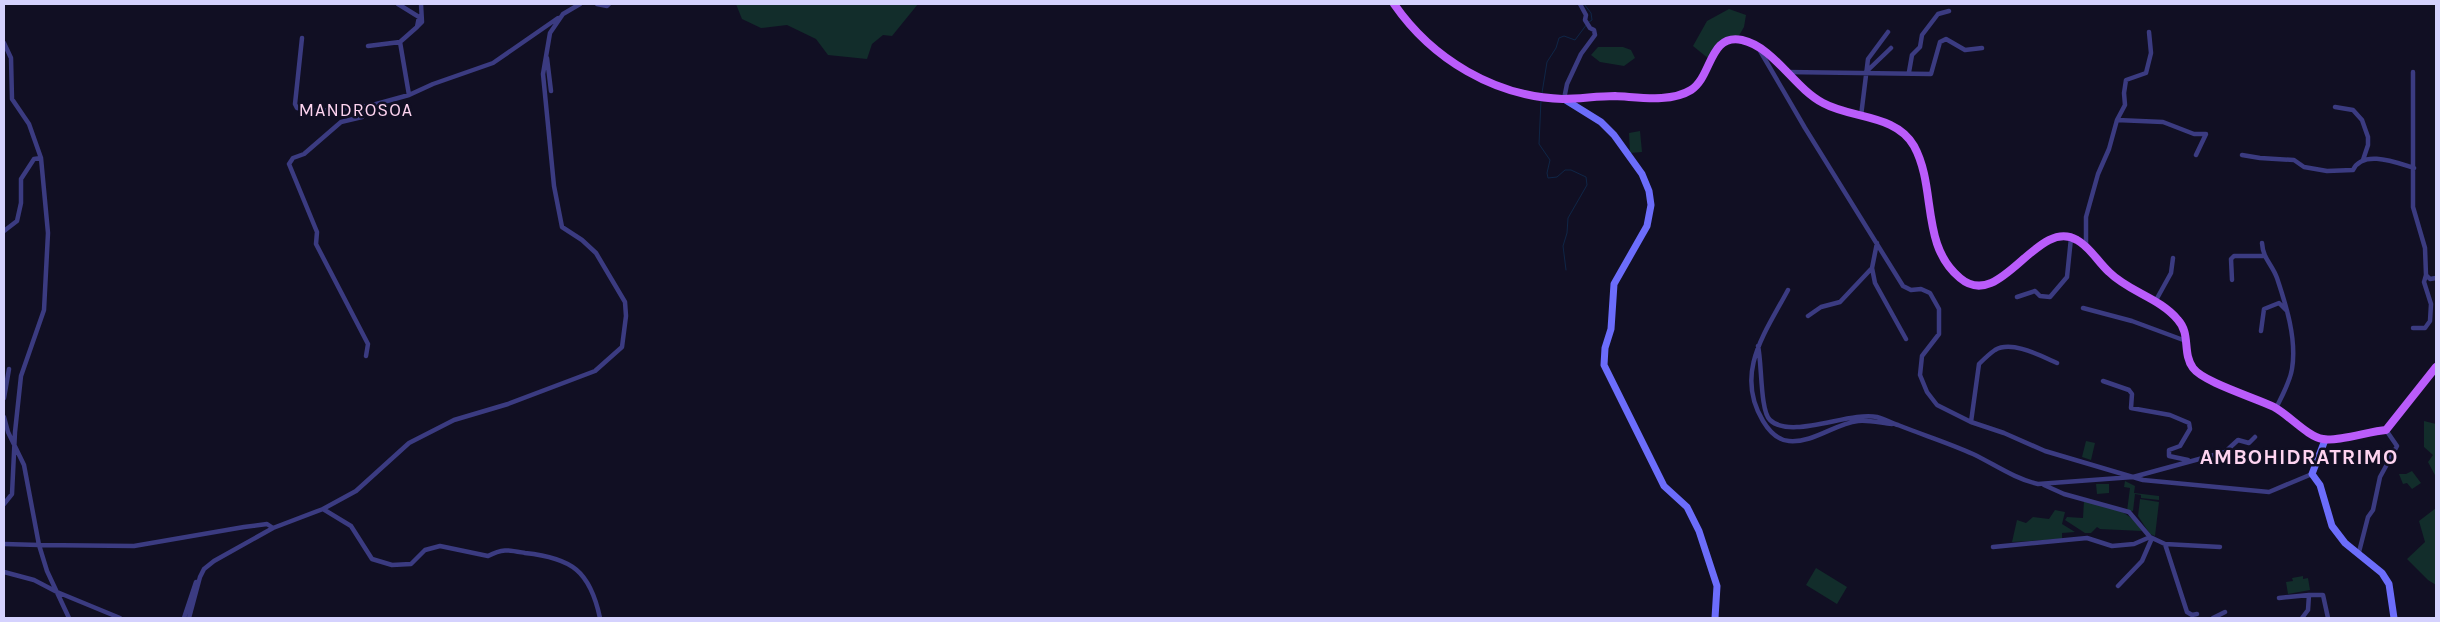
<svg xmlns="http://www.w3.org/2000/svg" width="2440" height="622" font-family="Karla,sans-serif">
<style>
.green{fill:#122d2b}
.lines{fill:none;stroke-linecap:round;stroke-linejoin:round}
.stream{stroke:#0f2647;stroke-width:1}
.street{stroke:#3b3b81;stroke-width:4.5}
.secondary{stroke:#6c6dfb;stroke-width:7}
.primary{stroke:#ba5cfb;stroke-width:8}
.labels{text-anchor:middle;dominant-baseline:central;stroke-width:5;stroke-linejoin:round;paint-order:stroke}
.neighbourhood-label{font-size:18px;letter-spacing:1px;fill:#fed4f0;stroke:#110f23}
.district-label{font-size:21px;font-weight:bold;letter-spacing:1px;fill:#fed4f0;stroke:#110f23}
</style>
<rect width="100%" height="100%" fill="#110f23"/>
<!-- green -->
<path class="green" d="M736,4h182l-26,32 -9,-1 -11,9 -5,15 -39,-4 -12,-16 -29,-14 -26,3 -19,-9z
M1729,9l17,6 -2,12 -7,12 -8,2 -20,18 -16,-13 14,-25z
M1598,47h25l8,3 4,8 -11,8 -24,-4 -9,-7z
M1640,131l2,21 -12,1 -1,-20z
M2424,421l12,3v53l-8,-15 5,-7 -9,-8z
M2086,441l9,2 -4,17 -9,-3z
M2412,471l9,12 -9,6 -5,-6 -4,1 -4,-10h7z
M2125,481l10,5 -1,7 25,3v4l-18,-2v-3l-6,-1 -2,17h-6l3,-23 -6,-1z
M2096,484h13v9l-12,1z
M2140,499l19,3 -4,34 -5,-2 -12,-18z
M2084,501c23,5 45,8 58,30l-42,-2 -3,-2 -6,6h-6l-20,-13 2,-3 16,1z
M2436,508v77l-8,-5 -21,-21 18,-17 -6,-21z
M2055,510l10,2 -3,12 13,8 -13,1v6l-50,3 5,-22 9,3 7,-6 16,2z
M1816,568l31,19 -10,17 -31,-19z
M2303,576v3l5,-1 2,12 -22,4 -2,-12 7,-1 -1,-3z"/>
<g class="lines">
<!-- stream -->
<path class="stream" d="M1584,4l7,9 1,7 -3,2
M1542,93l5,-31 9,-14 3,-10 5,-2 11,4 12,-16
M1541,100l-2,44 11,16 -3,13 1,5 9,-1 8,-7h6l15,7 1,8 -19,33 -1,15 -4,13 3,24"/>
<!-- street -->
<path class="street" d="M398,4l21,13 -2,10 -17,15 9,53
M597,4l10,2 2,-2
M417,27l5,-5 -1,-18
M302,38l-7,66 2,4 21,3 51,-5 40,-11 24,-11 60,-21 65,-45
M4,43l7,15 1,41 17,25 12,34
M368,46l32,-4
M1759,49l46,79 98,158 8,4 10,-1 9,4 9,16v25l-17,22 -2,19 7,17 10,13 34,17 33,11 41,18 98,29 126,12 43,-18
M547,58l4,33
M1867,71l24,-23
M1787,72l144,2 9,-32 6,-3 19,11 17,-2
M1909,72l3,-17 8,-8 2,-12 16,-21 11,-3
M2413,72v135l12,41 1,27 -2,7 7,22 -1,17 -5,7h-12
M1564,99l3,-15 14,-30 14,-19 -1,-5 -4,-2 -5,-8 1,-5 -6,-11
M2335,107l18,3 9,10 6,17v8l-5,15
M1861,116l7,-57 20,-27
M2117,120l46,2 31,12h12l-10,21
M2242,155l18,3 34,2 10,7 23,4 26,-1c10,-21 44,-7 61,-2
M4,231l13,-10 4,-18v-24l13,-20 7,-1 7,75 -4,77 -23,66 -6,56 -3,62 -8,10
M1877,243l-5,25 3,15 31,56
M2262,243c1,16 10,21 15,35 9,27 20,61 15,91 -2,13 -10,27 -16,39
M2086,246v-29l12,-43 11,-25 8,-29 8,-15 -1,-12 2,-13 20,-7 5,-20 -2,-21
M2426,275l4,4 6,-1
M2232,280l-1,-21 3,-3h29
M1788,290c-23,43 -54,83 -25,131 6,10 14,19 26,20 25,2 45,-17 69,-20 12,-1 23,2 34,3
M2017,297l18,-6 5,5 10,1 17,-20 4,-39
M2155,302l16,-29 2,-15
M2083,308l49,13 54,20
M1808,316l13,-9 19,-5 32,-34
M2261,331l3,-22 15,-6 8,8
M1758,346c4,16 2,65 12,74 21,20 80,-9 107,-3 8,2 14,6 21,8 25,10 51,18 75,29 21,10 42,25 65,30l95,-7 92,-25 13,-12 11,3 6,-6
M366,356l2,-12 -52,-100 1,-12 -28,-68 4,-6 11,-4 37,-32 21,-5 7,-11
M2103,381l26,9 3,4 -1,14 39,7 19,8 1,6 -10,17 -11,4v6l19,4
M4,398l5,-29
M4,417l4,15 16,33 15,80 95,1 110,-19 23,-3 6,4
M1971,422l8,-58c5,-5 10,-10 16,-14 17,-10 46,6 62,13
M2044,485l20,9 65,18 21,25 15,7 55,3
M323,509l28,17 21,33 20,6 19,-1 14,-14 15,-4 48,10c15,-8 21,-6 37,-3 47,5 65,18 75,65
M4,544l35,1 8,26 22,47
M2165,544l22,68 5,3 5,-1
M1993,547l94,-9 25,8 22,-2 16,-7
M2359,552l9,-35 5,-7 7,-33 17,-31 -11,-16
M4,572l30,8 23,12 63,26
M2118,586l24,-25 10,-23
M2279,598l30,-3
M184,618l12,-36
M189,618l11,-41 4,-8 10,-8 59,-33 50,-19 33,-18 53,-48 45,-23 54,-16 87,-33 27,-24 4,-31 -1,-14 -29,-49 -14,-13 -20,-13 -8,-41 -11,-112 7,-41 13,-19 17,-10
M2213,618l12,-6
M2302,618l6,-8 1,-15h14l5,23"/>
<!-- secondary -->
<path class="secondary" d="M1564,99l37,23 13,13 28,39 7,17 2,14 -4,21 -33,58 -3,45 -6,19 -1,17 60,121 23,21 12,24 18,55 -2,32
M2325,440l-13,34 8,11 12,41 13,17 37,30 7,11 5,34"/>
<!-- primary -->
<path class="primary" d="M1394,4c38,55 101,93 169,95 17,0 34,-3 52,-3 23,1 55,7 76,-6 21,-13 18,-57 51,-50 32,7 52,48 81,63 29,16 73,11 91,43 23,42 6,99 46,132 41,35 77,-62 117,-38 13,7 21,22 32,32 20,20 51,26 69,48 13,14 4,33 15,48 10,14 63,30 81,39 15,8 34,30 49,32 14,3 47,-8 63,-9l50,-63"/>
</g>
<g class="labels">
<!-- neighbourhood labels -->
<g class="neighbourhood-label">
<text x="356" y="110">MANDROSOA</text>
</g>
<!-- district labels -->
<g class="district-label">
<text x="2299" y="457">AMBOHIDRATRIMO</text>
</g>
</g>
<!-- border -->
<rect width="2440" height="622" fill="none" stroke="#d5d2fe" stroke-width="10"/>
</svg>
